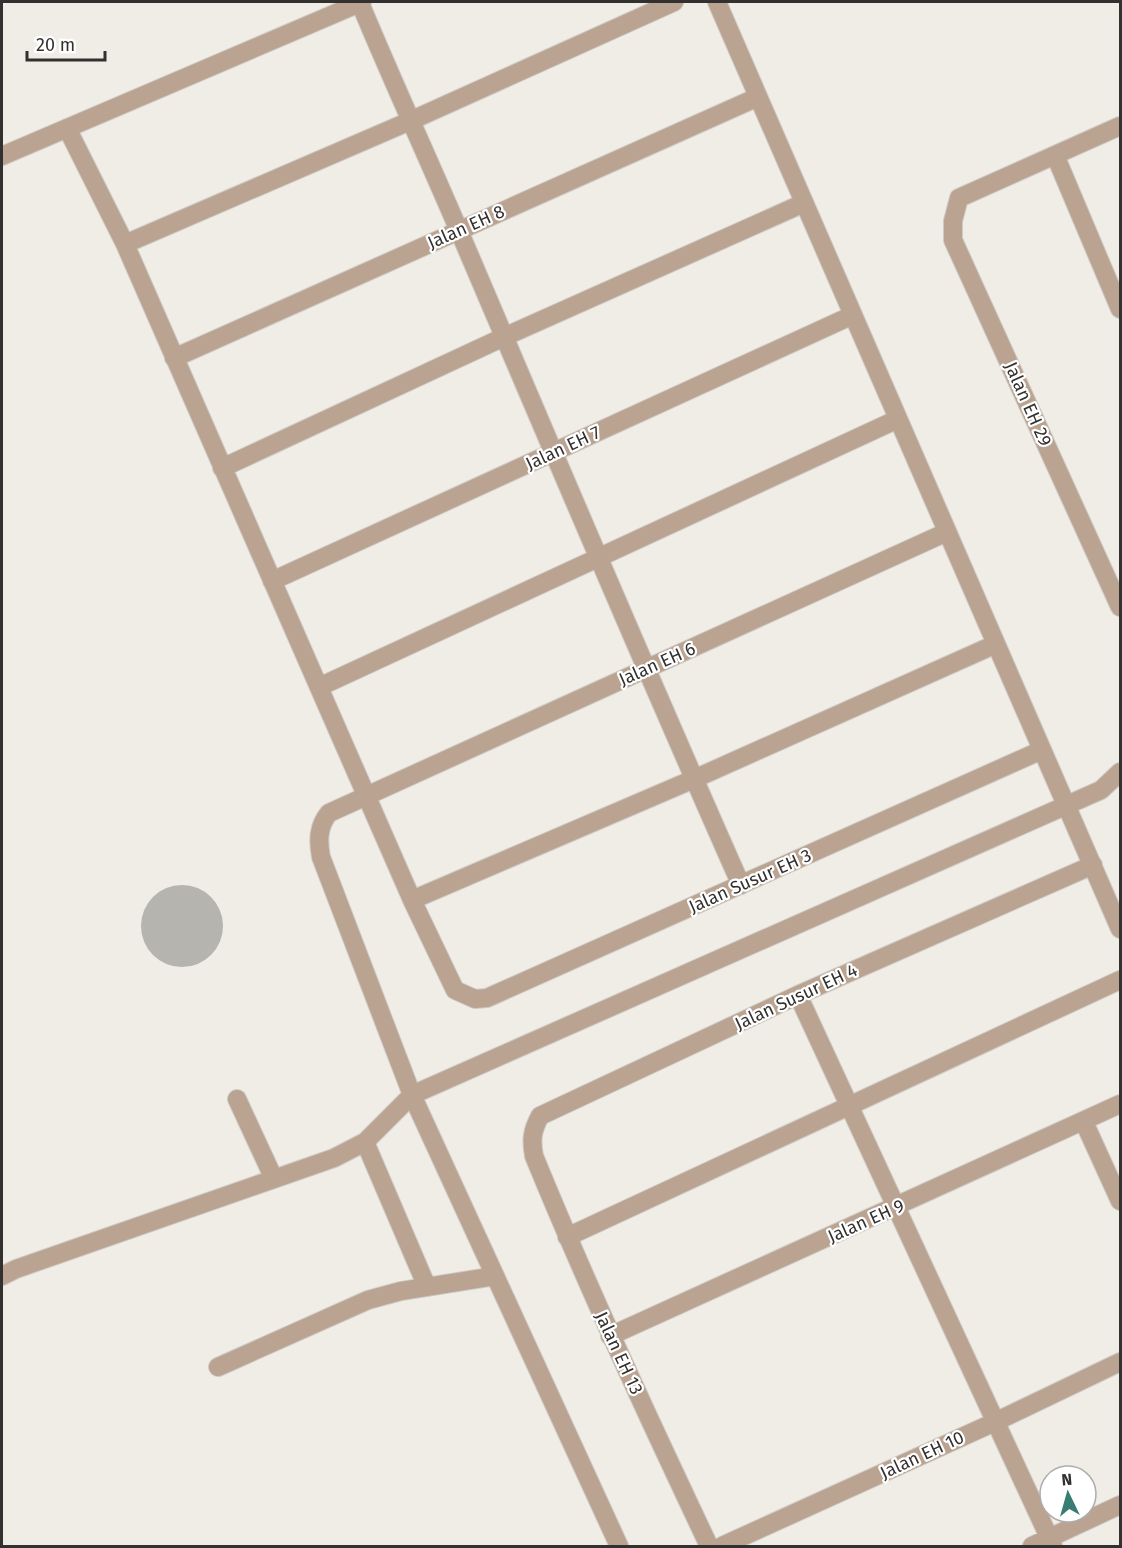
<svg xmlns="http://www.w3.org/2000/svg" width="1122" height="1548" font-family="'Fira Sans',sans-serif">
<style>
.building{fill:#b5b4ae}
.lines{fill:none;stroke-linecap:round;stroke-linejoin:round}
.minor-casing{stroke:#cecbc6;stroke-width:20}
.minor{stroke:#baa391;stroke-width:18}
.labels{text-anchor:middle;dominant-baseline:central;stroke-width:4.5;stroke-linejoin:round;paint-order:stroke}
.street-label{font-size:18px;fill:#33312f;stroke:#fff}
</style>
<rect width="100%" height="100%" fill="#f0ede7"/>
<!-- building -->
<path class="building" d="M141 926a41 41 0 1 1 82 0a41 41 0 1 1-82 0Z"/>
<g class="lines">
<defs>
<path id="minor" d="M717,2l403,927
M360,3c32,77 67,153 100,230 93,218 185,436 281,652
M1120,126l-161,72 -6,23v19l167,367
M67,128l58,116 287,656 43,90 20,9 12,-1 555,-248
M1055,155l65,154
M2,156l360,-154
M125,244l285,-123 264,-119
M174,358l584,-261
M222,468l282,-131 300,-134
M272,581l581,-266
M319,687l579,-268
M412,900l282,-121 302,-135
M798,995l255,551
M237,1099l37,80
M1084,1122l36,79
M365,1142l62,145
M567,1237l553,-257
M2,1276l14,-7 318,-111 31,-16 47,-47 689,-305 19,-18
M610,1336l510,-232
M218,1367l150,-67 33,-9 94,-15
M619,1546l-207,-451 -91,-238c-3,-16 -3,-31 8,-44l618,-281
M709,1546c-61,-129 -121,-258 -175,-390 -3,-16 -2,-25 6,-40l258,-121 295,-130
M722,1546l273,-124 125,-60
M1032,1546l88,-41"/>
</defs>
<!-- minor casing -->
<use href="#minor" class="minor-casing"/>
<!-- minor -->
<use href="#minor" class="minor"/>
</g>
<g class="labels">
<!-- street labels -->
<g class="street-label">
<text transform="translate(466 227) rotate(-24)">Jalan EH 8</text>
<text transform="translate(1028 404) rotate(66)">Jalan EH 29</text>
<text transform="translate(563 448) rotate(-25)">Jalan EH 7</text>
<text transform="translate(657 664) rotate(-24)">Jalan EH 6</text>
<text transform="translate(750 881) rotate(-24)">Jalan Susur EH 3</text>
<text transform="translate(796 997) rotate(-25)">Jalan Susur EH 4</text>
<text transform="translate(866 1221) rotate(-24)">Jalan EH 9</text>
<text transform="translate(619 1353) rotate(65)">Jalan EH 13</text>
<text transform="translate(922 1455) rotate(-25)">Jalan EH 10</text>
</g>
</g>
<!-- border -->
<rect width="1122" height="1548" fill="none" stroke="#33312f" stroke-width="6"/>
<!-- north arrow -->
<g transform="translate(1068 1494) rotate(355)"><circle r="28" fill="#ffffff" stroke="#adadac" stroke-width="1.5"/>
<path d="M0-4.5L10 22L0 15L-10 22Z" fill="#377d73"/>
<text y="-9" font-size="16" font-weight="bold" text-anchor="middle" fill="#33312f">N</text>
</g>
<!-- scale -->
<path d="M27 51v9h78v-9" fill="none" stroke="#33312f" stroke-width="3"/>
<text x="36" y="51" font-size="18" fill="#33312f" stroke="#ffffff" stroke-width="4.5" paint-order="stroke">20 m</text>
</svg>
